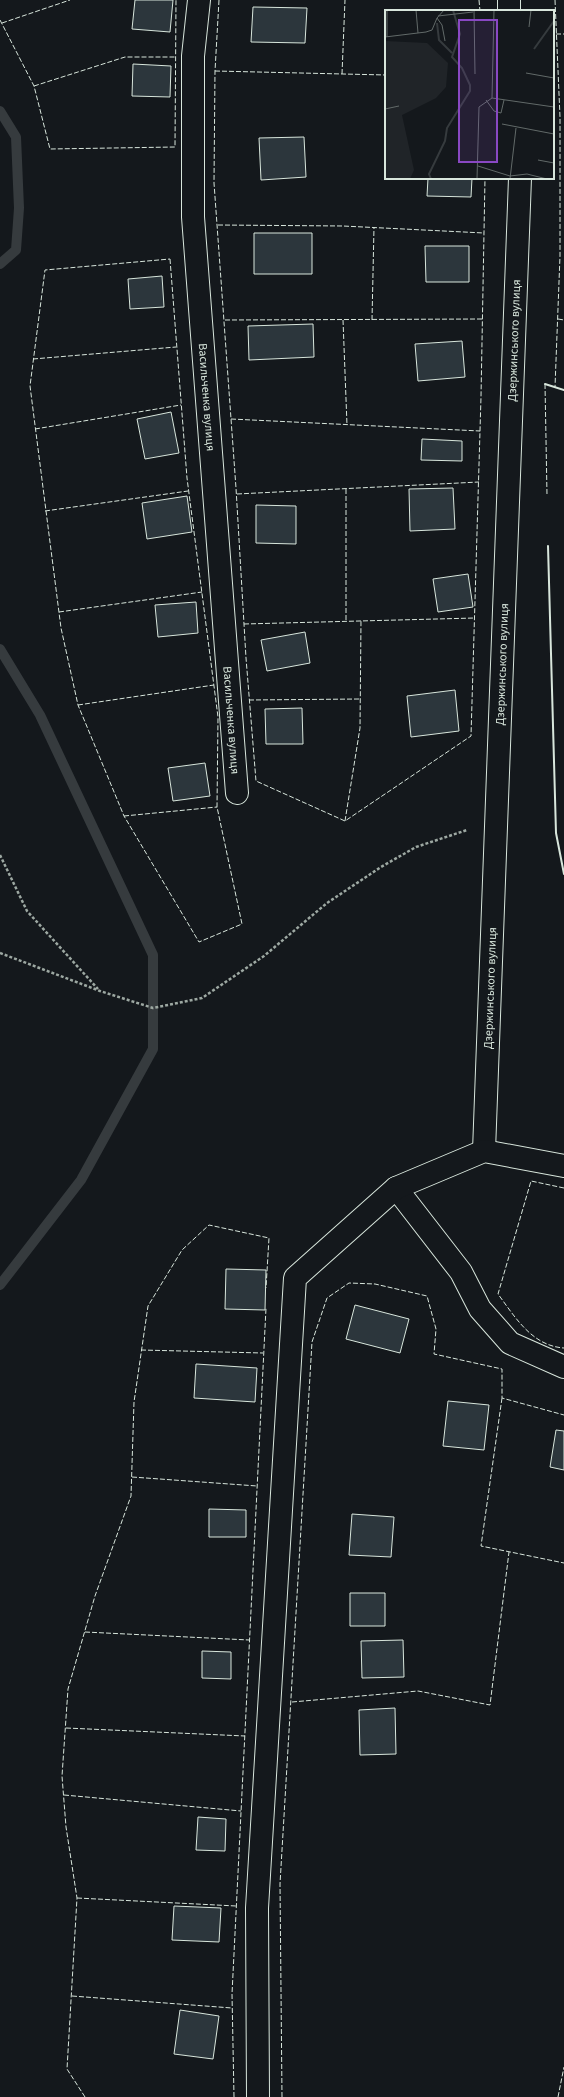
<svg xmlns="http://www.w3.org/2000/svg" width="564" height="2097" font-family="'Source Sans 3',sans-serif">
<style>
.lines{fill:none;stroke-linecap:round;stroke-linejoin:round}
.stream{stroke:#363b3e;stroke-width:10}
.building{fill:#2c363c;stroke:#d8e6dc}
.minor-casing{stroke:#d8e6dc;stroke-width:24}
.path{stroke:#9da8a2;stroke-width:2.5;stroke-dasharray:3 2;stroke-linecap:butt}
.minor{stroke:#14181c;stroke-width:22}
.fence{stroke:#d8e6dc;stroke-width:1;stroke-dasharray:5 2;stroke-linecap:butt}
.wall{stroke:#d8e6dc;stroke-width:2}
.labels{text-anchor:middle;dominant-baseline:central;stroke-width:3;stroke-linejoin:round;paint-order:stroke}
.street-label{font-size:12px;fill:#d8e6dc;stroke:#14181c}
.inset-river{fill:none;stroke:#363b3e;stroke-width:2}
.inset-road{fill:none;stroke:#626a69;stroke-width:1}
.view{fill:#8948c3;fill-opacity:0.15;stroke:#8948c3;stroke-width:2}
.inset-edge{fill:none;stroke:#d8e6dc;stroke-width:2}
</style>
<rect width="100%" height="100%" fill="#14181c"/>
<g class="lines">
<!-- stream -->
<path class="stream" d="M0,111l16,26 3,71 -3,42 -16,14
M0,649l40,66 113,240v94l-72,131 -81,105"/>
</g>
<!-- building -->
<path class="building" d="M135,0h38l-3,32 -38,-3z
M253,7l54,1 -2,35 -54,-1z
M133,64l38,2 -1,31 -38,-1z
M304,137l2,40 -45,3 -2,-42z
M428,178h44l-1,19 -44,-1z
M254,233h58v41h-58z
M425,246h44v36h-43z
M162,276l2,31 -34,2 -2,-30z
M313,324l1,33 -65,3 -1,-34z
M462,341l3,36 -47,4 -3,-37z
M171,412l8,41 -34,6 -8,-40z
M422,439l40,2v20l-41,-1z
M453,488l2,41 -45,2 -1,-42z
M187,496l5,36 -45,7 -5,-36z
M256,505l40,1v38l-40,-1z
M468,574l5,33 -35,5 -5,-33z
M196,602l2,31 -40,4 -3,-32z
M305,632l5,31 -43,8 -6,-31z
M455,690l4,41 -48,6 -4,-41z
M302,708l1,36h-37l-1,-35z
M205,763l5,33 -37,5 -5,-33z
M226,1269l40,1 -1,40 -40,-1z
M355,1305l54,14 -9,34 -54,-14z
M196,1364l61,4 -2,34 -61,-4z
M448,1401l41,4 -5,45 -41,-4z
M556,1430l8,1v39l-14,-3z
M209,1509l37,1v27h-37z
M352,1514l42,3 -3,40 -42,-2z
M350,1593h35v33h-35z
M403,1640l1,37 -42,1 -1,-37z
M202,1651l29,1v27l-29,-1z
M395,1708l1,46 -36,1 -1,-45z
M198,1817l28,2 -1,32 -29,-1z
M174,1906l47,2 -2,34 -47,-2z
M180,2010l39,6 -6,43 -39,-5z"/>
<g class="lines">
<defs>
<g id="minor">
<path id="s1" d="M199,0l-6,56v161l44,576"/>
<path d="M509,11v-11"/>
<path id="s2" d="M484,1151l36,-973"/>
<path d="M396,1188l65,84 19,37 30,34 54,24"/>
<path d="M258,2097l-1,-189 38,-630 101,-90 88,-37 80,15"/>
</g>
</defs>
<!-- minor casing -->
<use href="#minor" class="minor-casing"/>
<!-- path -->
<path class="path" d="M0,855l27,56 71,78
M0,953l100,38 53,17 49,-10 62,-42 63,-53 54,-36 35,-20 51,-17"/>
<!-- minor -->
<use href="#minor" class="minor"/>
<!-- fence -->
<path class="fence" d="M219,0l-4,71 -1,112 22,305 10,170 10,123 89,40 126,-85 10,-339 4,-219
M479,0l1,11
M555,0l5,117v139l-5,131
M0,20l34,66 16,63 125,-2 1,-147
M2,23l68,-23
M556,34h8
M215,71l171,4
M342,74l3,-74
M34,86l91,-29h51
M218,225l125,1 141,7
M170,259l17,219 31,239 -1,90 25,117 -43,18 -75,-126 -46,-111 -17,-77 -31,-242 15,-116z
M558,319l6,1
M225,320l258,-1
M343,320l4,105
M372,320l2,-93
M33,359l143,-12
M545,384l2,111
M231,419l249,12
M35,429l146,-24
M346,489v133
M237,494l242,-12
M45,511l143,-20
M59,612l143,-20
M244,624l231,-6
M249,700l111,-1
M78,705l136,-20
M124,816l93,-9
M345,821l15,-93 1,-107
M564,1188l-33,-7 -33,113c17,23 34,52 66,54
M141,1350l122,3
M502,1398l-21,148 83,17
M132,1477l125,9
M85,1632l164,8
M292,1702l126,-11 72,14 19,-153
M66,1728l179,8
M64,1795l177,16
M77,1898l159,8
M72,1996l160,12
M85,2097l-18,-28 10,-171 -11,-71 -4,-51 6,-87 27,-93 36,-100 3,-94 14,-96 34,-56 27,-25 60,13 -3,50
M234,2097l-2,-103 34,-686
M282,2097l-2,-213 32,-542 15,-44 22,-15 26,1 52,12 9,33 -2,25 68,15v29l62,17
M558,2097l6,-30"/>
<!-- wall -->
<path class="wall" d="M545,384l19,6
M548,546l8,287 8,41"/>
</g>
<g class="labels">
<!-- street labels -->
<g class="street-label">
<text stroke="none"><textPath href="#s2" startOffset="811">Дзержинського вулиця</textPath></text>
<text stroke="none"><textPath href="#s1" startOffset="398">Васильченка вулиця</textPath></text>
<text stroke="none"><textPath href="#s2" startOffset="487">Дзержинського вулиця</textPath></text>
<text stroke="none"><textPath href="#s1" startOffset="722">Васильченка вулиця</textPath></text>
<text stroke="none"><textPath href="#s2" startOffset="163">Дзержинського вулиця</textPath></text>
</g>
</g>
<!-- overview -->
<g transform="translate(385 10)">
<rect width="169" height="169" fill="#14181c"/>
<path d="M0,31l42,2 21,20 -2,24 -10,11 -34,17 12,55 -4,9h-25z" fill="#202428"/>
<path class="inset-river" d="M52,13l2,17 13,13M149,39l20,-28M46,169l-2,-5 16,-33 2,-13 23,-37v-6l-8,-17 -10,-11 8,-23 -7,-24"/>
<path class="inset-road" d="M2,0v27M31,0l2,23M59,0l-7,8 5,7 3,16M89,0l1,64M53,6l35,-4M144,17l2,-17M0,27l41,-5 6,-2 5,-12M141,63l28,5M107,88l2,-88M101,90l8,11 7,2 3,-13M0,99l14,-3M117,114l52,10M153,150l16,3M93,156l32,10 17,-2 20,5M92,169l2,-72 13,-9 62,9M125,169l6,-51"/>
<path class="view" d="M74,10h38v142h-38z"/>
<rect width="169" height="169" class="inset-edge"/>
</g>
</svg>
